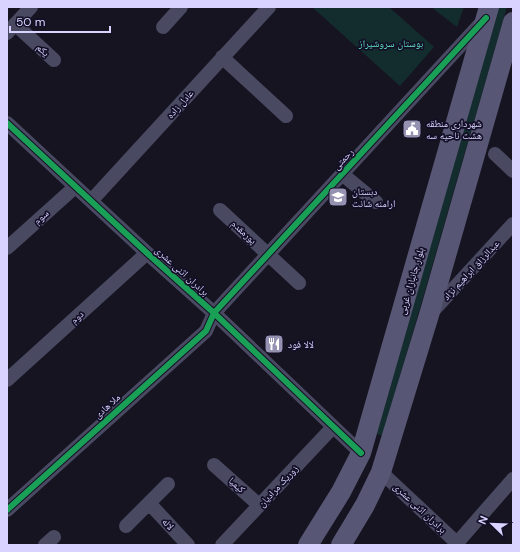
<svg xmlns="http://www.w3.org/2000/svg" width="520" height="552" font-family="'DM Sans','Noto Naskh Arabic',sans-serif">
<style>
.green{fill:#132c2d}
.lines{fill:none;stroke-linecap:round;stroke-linejoin:round}
.street{stroke:#4a4962;stroke-width:14}
.secondary{stroke:#575674;stroke-width:20}
.cycleway-casing{stroke:#130f26;stroke-width:8}
.cycleway{stroke:#1a9f57;stroke-width:6}
.labels{text-anchor:middle;dominant-baseline:central;stroke-width:3.5;stroke-linejoin:round;paint-order:stroke}
.park-label{font-size:10px;fill:#5fe0c0;stroke:#130f26}
.street-label{font-size:10px;fill:#d9d4ff;stroke:#130f26}
.poi-label{font-size:10px;fill:#d9d4ff;stroke:#130f26;text-anchor:start}
</style>
<rect width="100%" height="100%" fill="#161421"/>
<!-- green -->
<path class="green" d="M312,7h77l45,40 -34,39z
M431,7h33l-7,20z
M497,7h10l-123,425 -2,4 -5,-2 -1,-4z"/>
<g class="lines">
<!-- street -->
<path class="street" d="M15,24l39,36
M163,27l18,-20
M7,33l24,-26
M222,57l64,59
M7,123l140,130 67,60 147,140
M495,154l18,17
M342,174l34,28
M91,201l178,-194
M220,210l79,73
M7,248l68,-61
M432,312l81,-88
M7,380l140,-127
M214,465l45,40
M381,472l78,73
M149,503l39,42
M7,510l199,-179 8,-18 269,-292
M126,526l42,-42
M457,543l56,-64
M45,545l9,-8
M222,545l111,-118"/>
<!-- secondary -->
<path class="secondary" d="M308,545l33,-53 20,-39 128,-446
M341,545l24,-40 16,-33 48,-157 84,-293"/>
<defs>
<path id="cycleway" d="M7,123l140,130 67,60 147,140
M7,510l199,-179 8,-18 272,-295"/>
</defs>
<!-- cycleway casing -->
<use href="#cycleway" class="cycleway-casing"/>
<!-- cycleway -->
<use href="#cycleway" class="cycleway"/>
</g>
<!-- icons -->
<defs>
<symbol id="civic-square" viewBox="-11 -11 22 22"><rect x="-9" y="-9" width="18" height="18" rx="4" fill="#9591b1" stroke="#130f26"/><path d="M-.6-6.5H3V-4.5H.6V-3L4-1V1h2V6H-6V1h2V-1L-.6-3ZM-1.2 2.5V6h2.4V2.5Z" fill="#fff"/></symbol>
<symbol id="school-square" viewBox="-11 -11 22 22"><rect x="-9" y="-9" width="18" height="18" rx="4" fill="#9591b1" stroke="#130f26"/><path d="M0-5L7-2L0 1L-7-2ZM-4 1L0 2.5L4 1V4Q0 6-4 4Z" fill="#fff"/></symbol>
<symbol id="restaurant-square" viewBox="-11 -11 22 22"><rect x="-9" y="-9" width="18" height="18" rx="4" fill="#9591b1" stroke="#130f26"/><path d="M-5-6h1v4h1v-4h1v4h1v-4h1v5L-1.5 .5V6h-2V.5L-5-1ZM5-6V6H3V1.5H1.5Q1.5-4 5-6Z" fill="#fff"/></symbol>
</defs>
<g fill-rule="evenodd">
<use href="#civic-square" x="401" y="118" width="22" height="22"/>
<use href="#school-square" x="327" y="186" width="22" height="22"/>
<use href="#restaurant-square" x="263" y="333" width="22" height="22"/>
</g>
<g class="labels">
<!-- park labels -->
<g class="park-label">
<text x="391" y="43">بوستان سروشیراز</text>
</g>
<!-- street labels -->
<g class="street-label">
<text transform="translate(43 50) rotate(42)">یکم</text>
<text transform="translate(180 104) rotate(-48)">عادل زاده</text>
<text transform="translate(343 159) rotate(-47)">رحمتی</text>
<text transform="translate(41 217) rotate(-42)">سوم</text>
<text transform="translate(244 232) rotate(42)">پورمقدم</text>
<text transform="translate(471 270) rotate(-47)">عبدالرزاق ابراهیم نژاد</text>
<text transform="translate(182 271) rotate(42)">برادران اثنی عشری</text>
<text transform="translate(411 281) rotate(-74)">بلوار جانبازان غربی</text>
<text transform="translate(77 317) rotate(-42)">دوم</text>
<text transform="translate(107 406) rotate(-42)">ملا هادی</text>
<text transform="translate(237 485) rotate(42)">کیمیا</text>
<text transform="translate(278 486) rotate(-47)">زوریک مرادیان</text>
<text transform="translate(420 508) rotate(43)">برادران اثنی عشری</text>
<text transform="translate(168 524) rotate(47)">لاله</text>
</g>
<!-- poi labels -->
<g class="poi-label">
<text x="426" y="123">شهرداری منطقه<tspan x="426" dy="12">هشت ناحیه سه</tspan></text>
<text x="352" y="191">دبستان<tspan x="352" dy="12">ارامنه شانت</tspan></text>
<text x="288" y="344">لالا فود</text>
</g>
</g>
<!-- border -->
<rect width="520" height="552" fill="none" stroke="#d9d4ff" stroke-width="16"/>
<!-- north arrow -->
<g transform="translate(492 524) rotate(293)" stroke="#130f26" stroke-width="3" paint-order="stroke">
<path d="M0-3L7 15L0 10L-7 15Z" fill="#d9d4ff"/>
<text y="-6" font-size="11" font-weight="bold" text-anchor="middle" fill="#d9d4ff">N</text>
</g>
<!-- scale -->
<path d="M10 26v6h100v-6" fill="none" stroke="#d9d4ff" stroke-width="2"/>
<text x="16" y="26" font-size="12" fill="#d9d4ff" stroke="#130f26" stroke-width="3" paint-order="stroke">50 m</text>
</svg>
